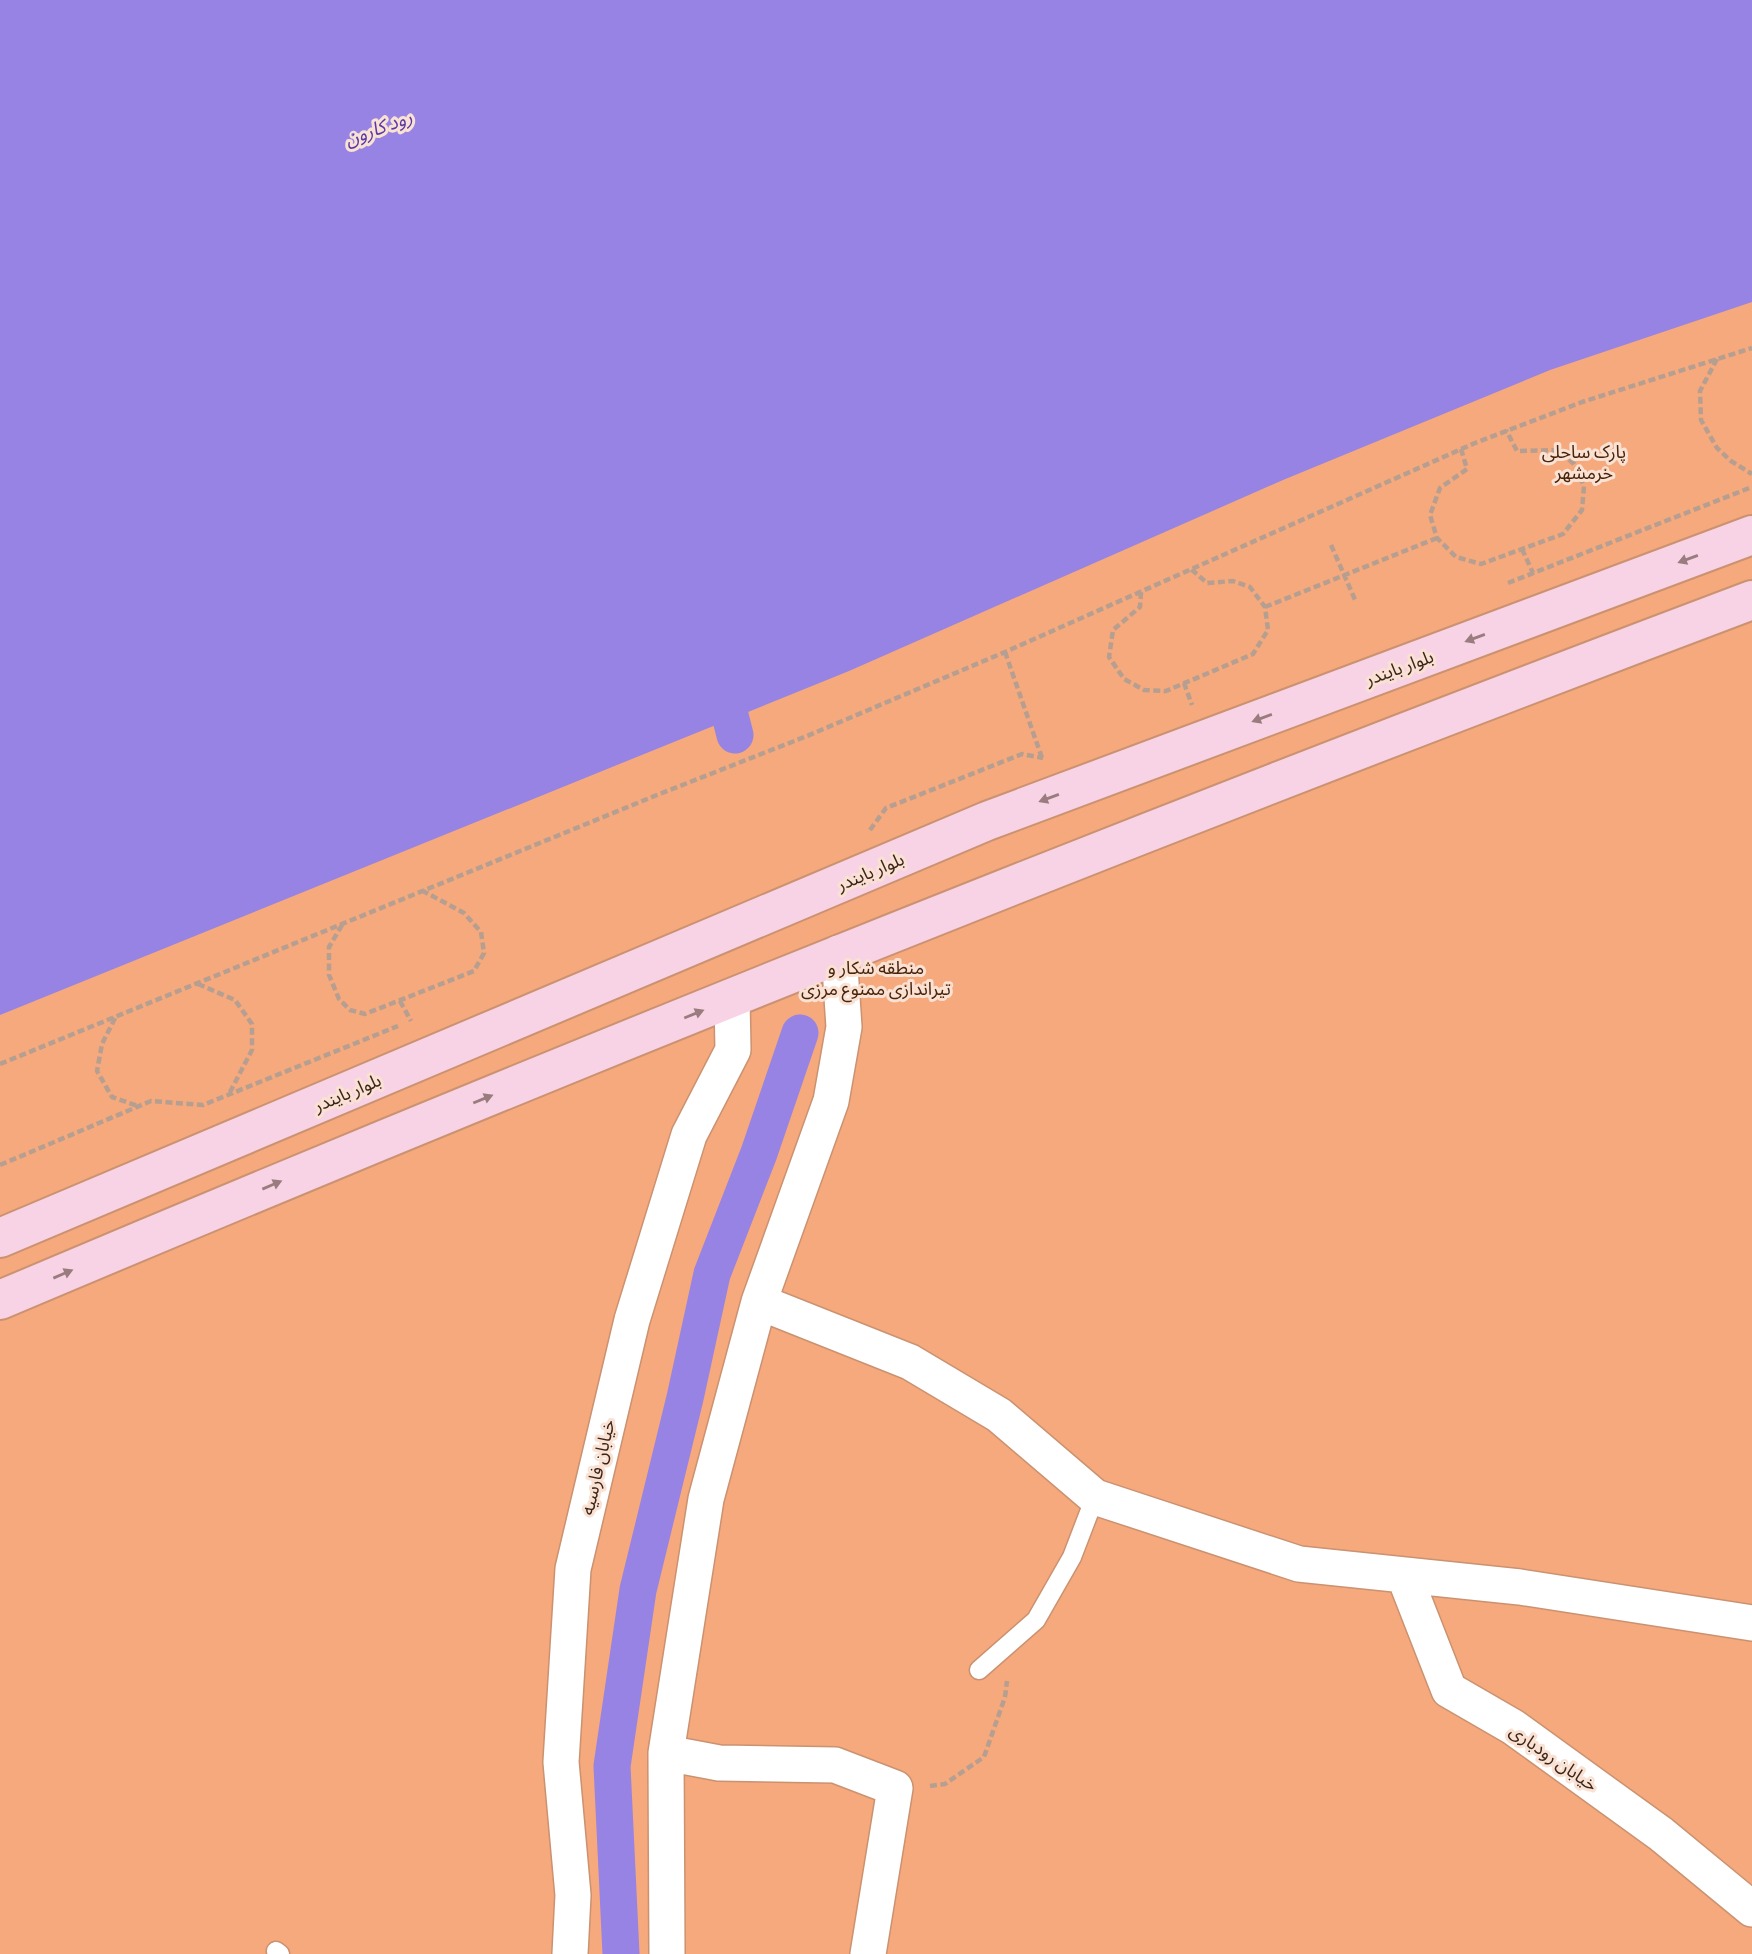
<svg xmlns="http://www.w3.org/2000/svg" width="1752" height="1954" font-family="Barlow,'Noto Sans Arabic',sans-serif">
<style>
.green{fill:#f5a97c}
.water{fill:#9683e3}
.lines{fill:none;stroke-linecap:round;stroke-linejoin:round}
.canal{stroke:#9683e3;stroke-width:37}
.lane-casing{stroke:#cb9271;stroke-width:21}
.street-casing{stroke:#cb9271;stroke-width:38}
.secondary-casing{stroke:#cb9271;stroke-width:42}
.path{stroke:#b69f91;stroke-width:4.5;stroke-dasharray:7 3.5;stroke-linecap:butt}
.lane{stroke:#fff;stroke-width:18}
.street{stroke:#fff;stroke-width:35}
.secondary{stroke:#f8d2e5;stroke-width:38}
.oneway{fill:#9a7c7e}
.labels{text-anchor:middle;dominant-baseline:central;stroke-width:6;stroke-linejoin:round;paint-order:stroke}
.park-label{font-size:18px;fill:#482309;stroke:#f9e1d3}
.street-label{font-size:18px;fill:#3c2518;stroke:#f9e1d3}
.water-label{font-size:19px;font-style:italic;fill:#5838a8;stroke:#f9e1d3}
</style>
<rect width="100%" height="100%" fill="#f9e1d3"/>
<!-- green -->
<path class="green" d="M0,0h1752v1954h-1752z"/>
<!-- water -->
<path class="water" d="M0,0h1752v302l-202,68 -267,110 -434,191 -849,344z"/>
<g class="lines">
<!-- canal -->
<path class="canal" d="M719,672l16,63
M621,1954l-9,-188 26,-176 47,-192 27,-124 47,-121 41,-120"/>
<defs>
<path id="lane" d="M979,1670l57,-50 36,-63 23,-60
M276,1951l4,3"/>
<path id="street" d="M839,953l5,74 -13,74 -72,201 151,60 89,53 96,82 204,67 221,23 232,36
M1404,1575l45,115 64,37 148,107 91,75
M666,1753l53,10 116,2 60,23 -27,166
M570,1954l3,-59 -12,-133 12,-193 59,-249 57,-185 44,-85 -1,-51
M667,1954l-1,-201 40,-254 53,-197"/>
<path id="secondary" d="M0,1238l987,-417 765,-286
M0,1300c579,-245 1163,-478 1752,-700"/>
</defs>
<!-- lane casing -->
<use href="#lane" class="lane-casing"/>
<!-- street casing -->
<use href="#street" class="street-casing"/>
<!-- secondary casing -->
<use href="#secondary" class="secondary-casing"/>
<!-- path -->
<path class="path" d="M1717,359l-17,32 1,29 16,28 14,13 21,13
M1461,449l6,20 -27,19 -10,27 7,23 19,19 25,7 82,-30 19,-24 2,-24 -10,-22 -16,-14 -41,1 -11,-21
M1331,545l25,57
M1522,549l11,24
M1508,583l244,-96
M1141,592l-1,15 -27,23 -4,27 15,22 20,11 22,1 87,-37 15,-24 -3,-23 -15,-20 -17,-6 -26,2 -16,-14
M1265,607l172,-69
M1005,652l37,106
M1184,683l8,22
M870,830l16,-22 136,-54 21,4
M342,925l-13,22v28l10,24 11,11 15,4 109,-43 10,-18 -3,-21 -17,-19 -41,-22
M198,984l37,16 17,24v26l-23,44
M400,1001l11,20
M115,1018l-13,26 -5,27 15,26 26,9
M0,1064l657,-269 150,-59 198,-84 470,-209 107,-41 170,-54
M0,1165l151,-64 52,4 195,-79
M930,1786l15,-2 39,-27 21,-60 2,-16"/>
<!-- lane -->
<use href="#lane" class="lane"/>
<!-- street -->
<use href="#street" class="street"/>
<!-- secondary -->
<use href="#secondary" class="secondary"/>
</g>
<!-- one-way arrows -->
<defs><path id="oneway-solid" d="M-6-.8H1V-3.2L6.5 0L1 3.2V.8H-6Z" transform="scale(1.75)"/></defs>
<g class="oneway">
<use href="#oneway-solid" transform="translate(1688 559) rotate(160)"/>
<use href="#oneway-solid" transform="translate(1475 638) rotate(160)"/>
<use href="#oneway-solid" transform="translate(1262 718) rotate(160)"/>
<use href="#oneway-solid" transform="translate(1049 798) rotate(160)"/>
<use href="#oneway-solid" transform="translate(694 1014) rotate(-22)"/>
<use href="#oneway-solid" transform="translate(483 1099) rotate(-22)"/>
<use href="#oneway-solid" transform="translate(272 1185) rotate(-23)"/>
<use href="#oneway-solid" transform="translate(63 1274) rotate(-23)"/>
</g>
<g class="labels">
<!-- park labels -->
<g class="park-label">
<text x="1584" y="451">پارک ساحلی<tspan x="1584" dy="21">خرمشهر</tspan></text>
<text x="876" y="967">منطقه شکار و<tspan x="876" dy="21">تیراندازی ممنوع مرزی</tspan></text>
</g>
<!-- street labels -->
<g class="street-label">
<text transform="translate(1399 667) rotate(-20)">بلوار بایندر</text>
<text transform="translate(870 871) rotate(-23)">بلوار بایندر</text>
<text transform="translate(347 1092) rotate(-23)">بلوار بایندر</text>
<text transform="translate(597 1467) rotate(-77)">خیابان فارسیه</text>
<text transform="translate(1554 1757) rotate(35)">خیابان رودباری</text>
</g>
<!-- water labels -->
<g class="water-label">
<text transform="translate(378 127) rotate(-20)">رود کارون</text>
</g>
</g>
</svg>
